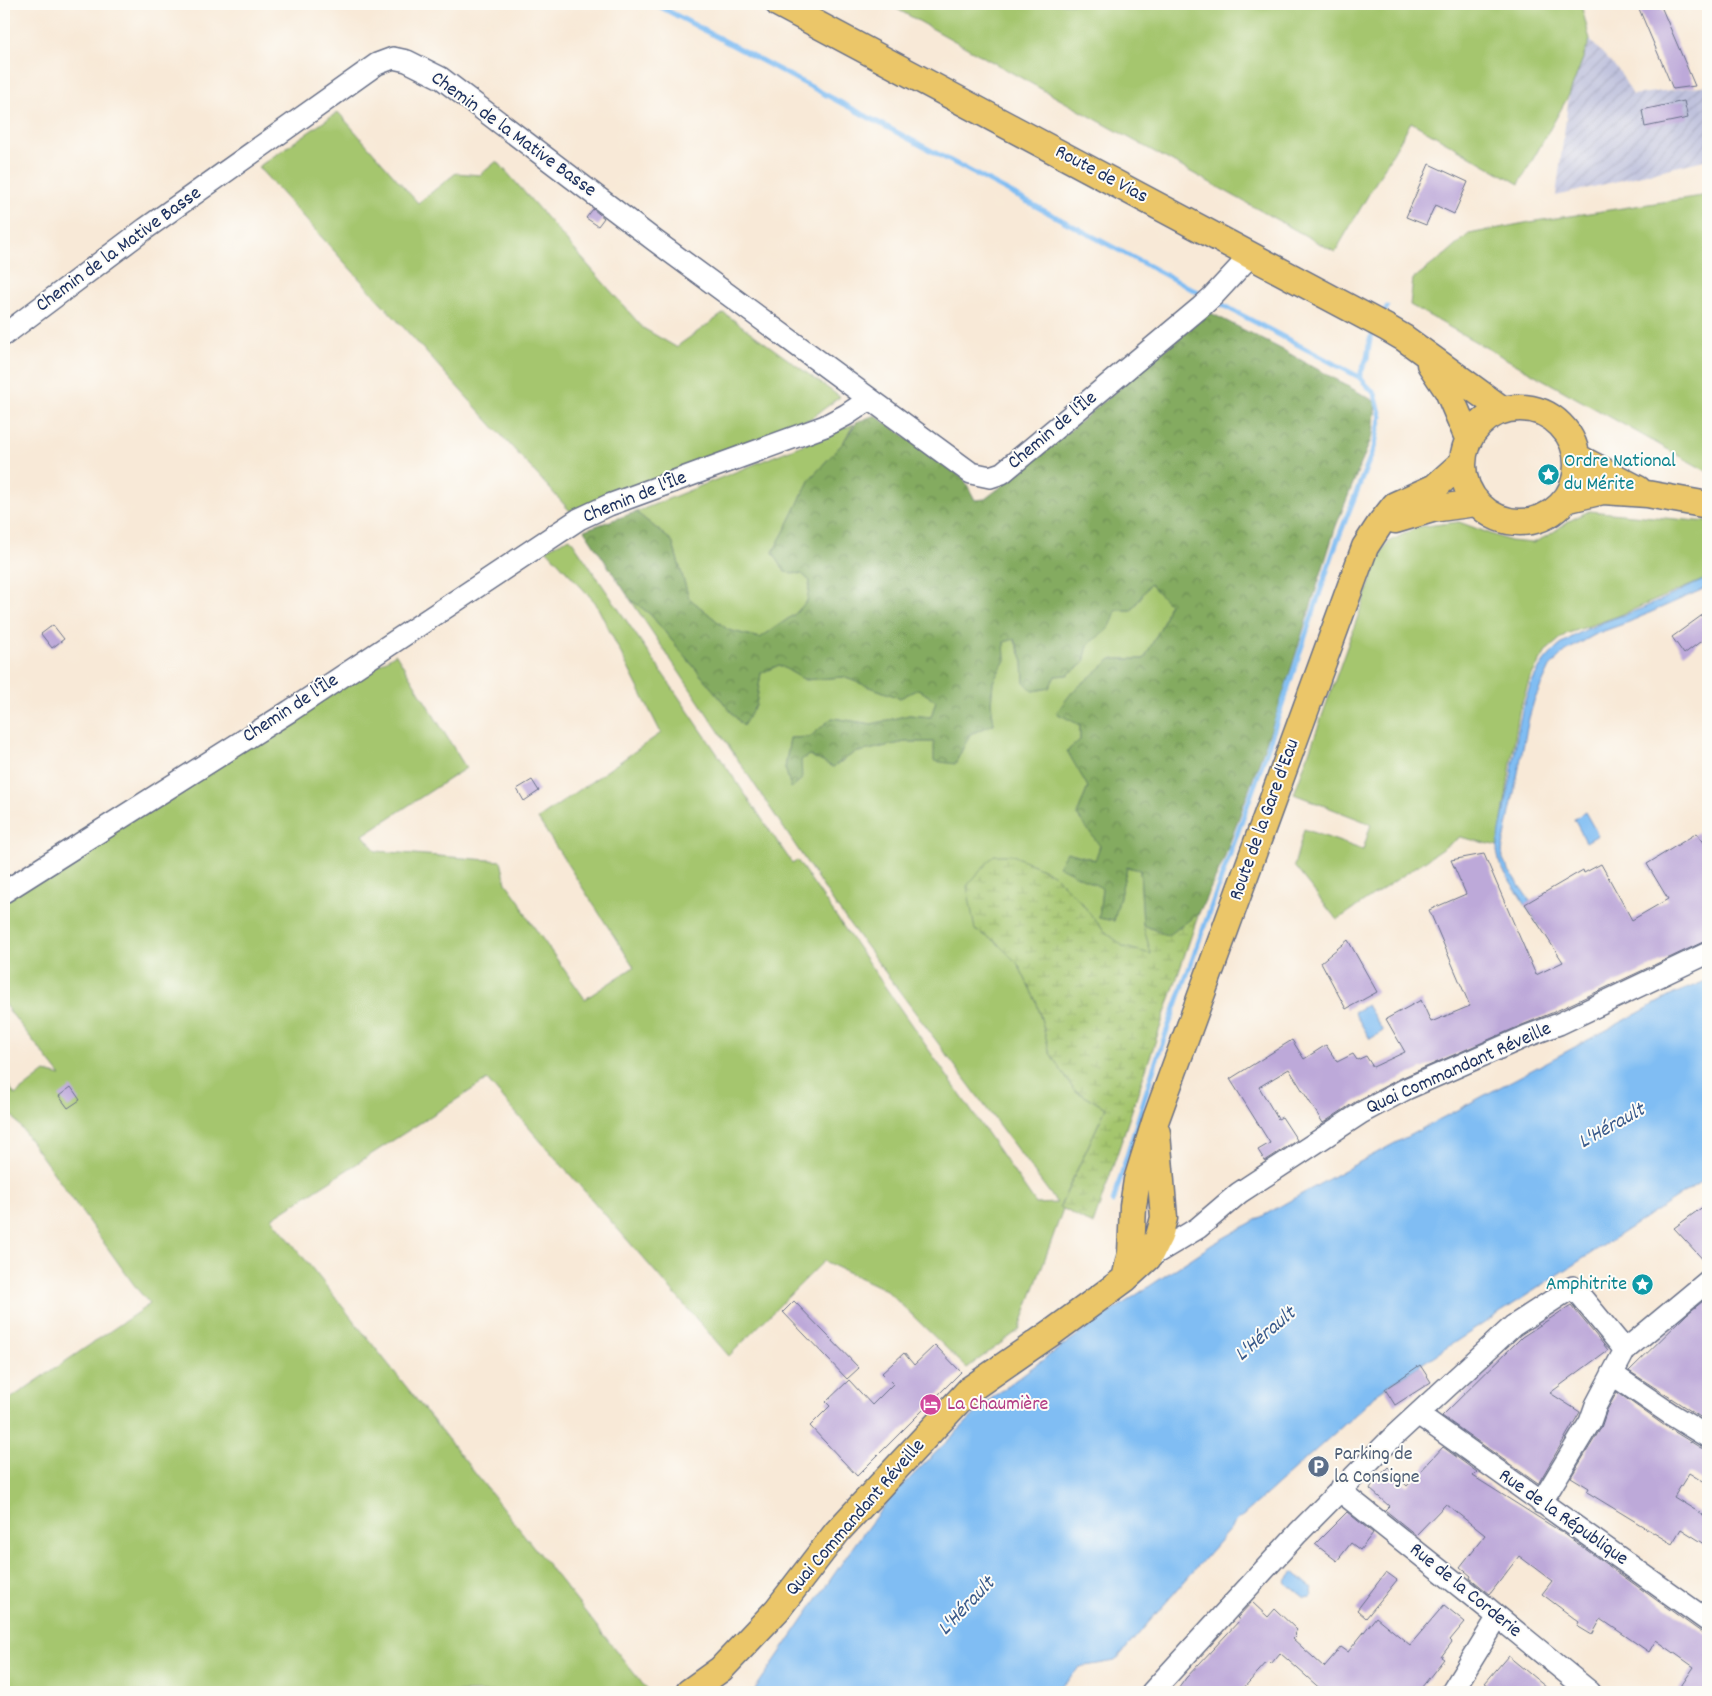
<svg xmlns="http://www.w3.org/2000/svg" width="1712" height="1696" font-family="Dekko,sans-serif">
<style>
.industrial{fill:url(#industrial-furrows)}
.green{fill:#a5c66e;stroke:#607a66}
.forest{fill:url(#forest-crowns);stroke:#506d60}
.wetland{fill:url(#wetland-marsh);stroke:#607a66}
.water{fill:#80bdf3;stroke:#4e76a8}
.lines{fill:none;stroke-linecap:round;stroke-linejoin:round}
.stream{stroke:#80bdf3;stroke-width:5}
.building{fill:#bda9d9}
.minor-casing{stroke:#687088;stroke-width:24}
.major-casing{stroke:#687088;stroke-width:29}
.minor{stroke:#fff;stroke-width:21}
.major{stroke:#ebc669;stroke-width:26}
.labels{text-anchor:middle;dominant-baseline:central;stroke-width:4;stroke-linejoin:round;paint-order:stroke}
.street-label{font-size:20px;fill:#1b2f5e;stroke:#fdfcf7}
.culture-label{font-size:20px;fill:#0d838f;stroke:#fdfcf7;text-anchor:start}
.hotel-label{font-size:20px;fill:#b23c85;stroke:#fdfcf7;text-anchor:start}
.service-label{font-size:20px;fill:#4e5e75;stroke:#fdfcf7;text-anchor:start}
.water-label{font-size:21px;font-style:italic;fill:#395a8b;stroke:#fdfcf7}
</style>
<defs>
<pattern id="industrial-furrows" width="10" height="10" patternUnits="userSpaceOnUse" patternTransform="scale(1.25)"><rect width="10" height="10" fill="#c0c2dd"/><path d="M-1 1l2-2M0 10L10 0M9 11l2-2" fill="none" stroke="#a4a7c0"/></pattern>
<pattern id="forest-crowns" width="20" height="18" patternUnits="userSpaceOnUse" patternTransform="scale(1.25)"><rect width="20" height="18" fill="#84ab61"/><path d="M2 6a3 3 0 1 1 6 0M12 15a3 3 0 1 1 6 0" fill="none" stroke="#6b8c53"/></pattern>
<pattern id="wetland-marsh" width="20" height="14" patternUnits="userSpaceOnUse" patternTransform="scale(1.25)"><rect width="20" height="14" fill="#a5c66e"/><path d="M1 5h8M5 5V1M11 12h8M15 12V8" fill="none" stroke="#8daa62"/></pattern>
</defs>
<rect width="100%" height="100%" fill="#fdfcf7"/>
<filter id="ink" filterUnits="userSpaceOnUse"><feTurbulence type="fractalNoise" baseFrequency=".02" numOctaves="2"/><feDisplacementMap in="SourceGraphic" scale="10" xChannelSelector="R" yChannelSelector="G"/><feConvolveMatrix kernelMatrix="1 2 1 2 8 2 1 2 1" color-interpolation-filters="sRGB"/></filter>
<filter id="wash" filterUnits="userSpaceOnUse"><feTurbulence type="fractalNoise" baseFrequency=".0096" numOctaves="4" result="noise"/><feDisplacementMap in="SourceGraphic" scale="20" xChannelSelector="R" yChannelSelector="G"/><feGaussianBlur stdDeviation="1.12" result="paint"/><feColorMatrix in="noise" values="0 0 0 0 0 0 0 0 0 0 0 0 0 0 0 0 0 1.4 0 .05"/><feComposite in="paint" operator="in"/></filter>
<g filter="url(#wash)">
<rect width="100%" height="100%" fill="#f8e9d7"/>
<!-- industrial -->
<path class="industrial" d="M1590,40l29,31 14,24 75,-10v74l-152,37 13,-101z"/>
<!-- green -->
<path class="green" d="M888,4h693l9,36 -21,55 -50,89 -108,-62 -76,130z
M338,112l80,91 38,-30 24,2 17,-14 146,167 33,19 48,-34 116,84 -30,22 -240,92 -312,-344z
M1708,195v277l-298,-167 3,-26 33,-25 23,-20 61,-12z
M854,424l-12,20 -32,35 -24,49 -13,24 12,20 17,2 8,7 -3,21 -12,12 -35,24 -32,-8 -39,-32 -17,-57 -36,-29z
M1589,511l119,11v56l-90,38 -52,18 -19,16 -17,28 -11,34 -21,134 -38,-9 -123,83 -43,-54 10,-37 59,21 8,-26 -77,-30 86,-239 9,-13 28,-15 42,-5 51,19 23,2 16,-8 20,-14z
M570,538l222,325 5,-3 239,344 21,-1 -221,-297 -206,-307 20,15 92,111 14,-20 5,-32 18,-8 26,15 38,-3 57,21 18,-9 18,12 -5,16 -22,-2 -37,9 -39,-6 -23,19 -20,1 -5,30 7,19 9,-28 8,-4 24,12 21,-14 51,-11h29l21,22 15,-30 24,-10 -3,-20 2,-22 12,-22 -1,-18 10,-3 9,22 1,21 10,9 15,-3 6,-12 12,-1 17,-12 3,-16 5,-8 17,-11 7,-18h16l18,-27 19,21 -6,19 -19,36h-33l-31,66v15l-12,11 20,36 -11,28 23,30 -4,15 -29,-8 35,36 -3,30 15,3 13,-54 13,3 3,55 9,30 -28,-8 -21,-17 -24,-30 -104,30 20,11 23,23 19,39 13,50 24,37 32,18 -46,98 3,3 -44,121 -52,38 -81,-78 -62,-29 -95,95 -242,-276 -215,138 377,474h-645v-289l146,-99 -13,-15 -133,-185v-25l11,16 30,-23 16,4 -57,-72v-105l77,-51 315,-194 70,114 -103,67 13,16 125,10 5,22 14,19 7,15 58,82 49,-32 -96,-148 123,-86 -66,-131 -49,-53z"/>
<!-- forest -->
<path class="forest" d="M1209,312l74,38 93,52 -3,32 -37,92 -57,181 -57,157 -23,49 -31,23 -25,-11 -3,-55 -13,-3 -13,54 -15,-3 3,-30 -44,-22 9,-14 28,8 5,-14 -23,-31 11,-28 -21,-36 13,-11v-15l-24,-12 16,-21 39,-33h33l19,-36 6,-19 -19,-20 -18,26h-16c-2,6 -4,15 -8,19 -17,16 -19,6 -24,34l-17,12 -12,1 -6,12 -16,3 -9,-9 -1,-21 -8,-22 -11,3 1,18 -12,22 -2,21 3,21 -24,10 -15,30 -21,-3v-19h-29l-51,11 -21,14 -24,-12 -8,5 1,19 -11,9 -6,-20 5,-30 20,-1 22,-19 40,6 37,-9 22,2 5,-16 -18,-12 -18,9 -57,-21 -38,3 -26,-15 -18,8 -5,32 -13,21 -93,-112 -20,-15 -46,-69 52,-18 36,29 17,57 39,32 32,8 35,-24 12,-13 3,-20 -8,-7 -17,-2 -12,-20 13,-24 24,-49 32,-35 15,-22 18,-7 88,62 12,23 10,-1 43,-33z"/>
<!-- wetland -->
<path class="wetland" d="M994,855h19l40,19 26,26 24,30 21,17 27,7 -8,-29 25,11 31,-23 -106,312 -33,-18 46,-99 -32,-18 -24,-37 -13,-50 -19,-39 -23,-23 -20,-11 -8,-44z"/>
<!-- water -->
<path class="water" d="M1708,578v9l-79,35 -31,11 -32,18 -16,16 -16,34 -5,17 -27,134 1,7 5,10 37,54 -6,3 -39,-61 -3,-14c3,-25 9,-49 14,-74 8,-50 10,-105 55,-136 23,-16 51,-23 77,-33 22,-9 43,-20 65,-30z
M1585,812l13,23 -12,7 -12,-23z
M1708,980v197l-331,216 -10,11 -130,117 -122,140 -35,6 -24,25h-303l102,-148 35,-46 97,-96 39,-30 77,-55 110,-73 128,-72 333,-178z
M1367,1005l16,26 -13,8 -16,-27z
M1293,1572l19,16 -1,3 2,3 -3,3 -5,1 -20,-16z"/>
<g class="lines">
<!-- stream -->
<path class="stream" d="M655,4l550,292
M1381,318l6,-11
M1359,377l8,-19 3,-19 5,-9
M1113,1202l41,-135 112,-314 70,-209 38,-96 7,-31 -6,-23 -16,-17 -144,-76"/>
</g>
<g id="blocks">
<!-- building -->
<path class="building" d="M1637,4h23l35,82 -22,3z
M1684,101l4,17 -43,9 -3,-17z
M1429,164l39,18 -14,32 -19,-9 -9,20 -20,-8z
M593,209l11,9 -6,8 -12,-8z
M1708,611v25l-24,18 -12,-17z
M53,625l11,14 -12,9 -11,-14z
M532,780l7,11 -15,10 -7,-12z
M1697,833l11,15v93l-5,1 -149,70 -32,13 -121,53 -46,24 -32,21 -34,-54 -30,18 19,32 4,-2 15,23 -32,21 -7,-11 12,-7 -40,-64 62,-39 12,19 22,-14 11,17 16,-8 4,6 9,-4 7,11 32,-15 -19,-33 35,-19 10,22 39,-16 -41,-96 37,-16 -15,-34 33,-6 52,121 27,-13 -38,-58 58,-34 1,3 17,-9 31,56 36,-21 -21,-35z
M1348,940l29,52 -31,17 -25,-47z
M71,1087l9,13 -12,8 -9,-12z
M1708,1203v62l-34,-37z
M1708,1297v125l-79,-51 58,-57z
M794,1301l65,67 -12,11 -64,-67z
M1571,1305l37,45 -58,43 30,19 -42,72 -96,-68 80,-79z
M935,1345l26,27 -104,104 -47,-50 20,-20 -4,-4 23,-22 23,25 21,-21 -11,-11 22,-20 10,12z
M1420,1365l11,17 -36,23 -10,-16z
M1617,1392l48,34 36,22 7,1v36l-19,-12 -15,24 34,21v28l-27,-17 -9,15 -85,-52 2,-4 -18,-11 30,-49 6,-18z
M1443,1447l34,25 -4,4 90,57 145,104v55h-31l17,-25 -38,-27 -7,12 -48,-33 -9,16 -15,-9 2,-4 -37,-28 10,-13 -33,-25 -29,38 -20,-16 1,-2 -11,-9 25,-32 -39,-31 -30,31 -31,-25 4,-4 -19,-17 3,-6 15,-16 19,19z
M1347,1512l26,21 -13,17 -9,-7 -14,18 -22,-17z
M1386,1572l11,8 -31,38 -9,-8z
M1252,1602l16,15 7,-8 22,21 -3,4 2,2 -3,3 31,28 17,-20 7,5 28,-35 34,28 34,-40 21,17 -15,18 2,2 -11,15 3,2 -26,33h-94l-44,-39 -9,11 -3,-3 -28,31h-64l10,-14 54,-58 -3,-2z
M1508,1656l44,36h-69l5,-7 -3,-2z"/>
</g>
</g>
<g filter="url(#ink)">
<use href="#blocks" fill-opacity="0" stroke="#687088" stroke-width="1"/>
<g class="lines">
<defs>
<path id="minor" d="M4,335l141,-106 232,-165 16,-6 14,3 34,17 213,162 216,159
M4,892l286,-181 289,-192 30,-14 216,-79 21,-11 24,-16 101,74 19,4 12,-4 199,-166 12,-11 38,-41
M1148,1258l50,-30 41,-35 122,-80 45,-24 121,-53 32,-12 149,-71
M1612,1374l60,41 36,22
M1418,1414l290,207
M1339,1490l147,117 104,85
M1541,1503l49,-81 6,-17 29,-55
M1152,1692l146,-159 98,-99 117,-108 60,-39 52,63 83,-69
M1452,1692l46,-75"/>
<path id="major" d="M779,4l608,324 17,10 99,72
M1430,364l18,27 20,47
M1463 465a57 57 0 1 1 114 0a57 57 0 1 1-114 0Z
M1577,457l61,32
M1565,500l38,-9 44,3 61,11
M1395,520l37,-11 44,-6
M1125,1279l6,-26 2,-47 4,-26 19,-61 209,-572 15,-23 15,-19 40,-18 28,-25
M689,1692l32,-23 56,-59 60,-78 132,-142 85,-59 71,-52 23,-21 11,-22 5,-18 -7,-85"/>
</defs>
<!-- minor casing -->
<use href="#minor" class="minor-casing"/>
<!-- major casing -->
<use href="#major" class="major-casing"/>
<!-- minor -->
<use href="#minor" class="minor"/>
<!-- major -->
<use href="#major" class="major"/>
</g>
</g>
<!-- icons -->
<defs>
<symbol id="sight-disc" viewBox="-11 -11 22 22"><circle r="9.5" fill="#0f9aa8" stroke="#fdfcf7"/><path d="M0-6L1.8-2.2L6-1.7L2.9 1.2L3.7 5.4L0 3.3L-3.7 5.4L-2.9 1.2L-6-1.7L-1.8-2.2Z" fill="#fff"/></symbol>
<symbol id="hotel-disc" viewBox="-11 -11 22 22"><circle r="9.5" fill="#d1479c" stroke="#fdfcf7"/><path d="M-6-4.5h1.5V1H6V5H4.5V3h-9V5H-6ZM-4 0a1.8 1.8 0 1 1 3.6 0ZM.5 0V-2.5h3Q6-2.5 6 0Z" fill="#fff"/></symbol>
<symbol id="parking-disc" viewBox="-11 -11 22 22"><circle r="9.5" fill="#5c6f8a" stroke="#fdfcf7"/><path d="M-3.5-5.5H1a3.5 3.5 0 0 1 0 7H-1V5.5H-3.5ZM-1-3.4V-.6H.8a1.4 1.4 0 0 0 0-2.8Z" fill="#fff"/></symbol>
</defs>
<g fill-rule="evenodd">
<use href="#sight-disc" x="1536" y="462" width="25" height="25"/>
<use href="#sight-disc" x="1630" y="1272" width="25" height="25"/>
<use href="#hotel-disc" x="918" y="1392" width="25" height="25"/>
<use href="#parking-disc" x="1306" y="1454" width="25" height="25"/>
</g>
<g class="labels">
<!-- street labels -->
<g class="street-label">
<text transform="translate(513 135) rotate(36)">Chemin de la Mative Basse</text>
<text transform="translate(1101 175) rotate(28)">Route de Vias</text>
<text transform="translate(119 250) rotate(-36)">Chemin de la Mative Basse</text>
<text transform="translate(1053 431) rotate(-40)">Chemin de l'Île</text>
<text transform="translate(635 498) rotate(-22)">Chemin de l'Île</text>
<text transform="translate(291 709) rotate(-33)">Chemin de l'Île</text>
<text transform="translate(1265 820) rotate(-70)">Route de la Gare d'Eau</text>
<text transform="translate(1459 1069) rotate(-24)">Quai Commandant Réveille</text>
<text transform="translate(856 1518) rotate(-49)">Quai Commandant Réveille</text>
<text transform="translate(1563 1518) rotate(35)">Rue de la République</text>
<text transform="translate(1465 1591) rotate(39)">Rue de la Corderie</text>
</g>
<!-- culture labels -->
<g class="culture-label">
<text x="1564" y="462">Ordre National<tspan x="1564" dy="23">du Mérite</tspan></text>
<text x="1627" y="1285" text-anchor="end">Amphitrite</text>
</g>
<!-- hotel labels -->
<g class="hotel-label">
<text x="947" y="1405">La Chaumière</text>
</g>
<!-- service labels -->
<g class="service-label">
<text x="1334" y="1455">Parking de<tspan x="1334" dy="23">la Consigne</tspan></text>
</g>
<!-- water labels -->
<g class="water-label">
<text transform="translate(1612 1127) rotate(-29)">L'Hérault</text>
<text transform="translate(1266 1335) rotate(-40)">L'Hérault</text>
<text transform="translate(967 1607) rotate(-46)">L'Hérault</text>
</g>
</g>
<!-- margin -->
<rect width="1712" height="1696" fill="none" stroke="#fdfcf7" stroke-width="20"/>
</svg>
